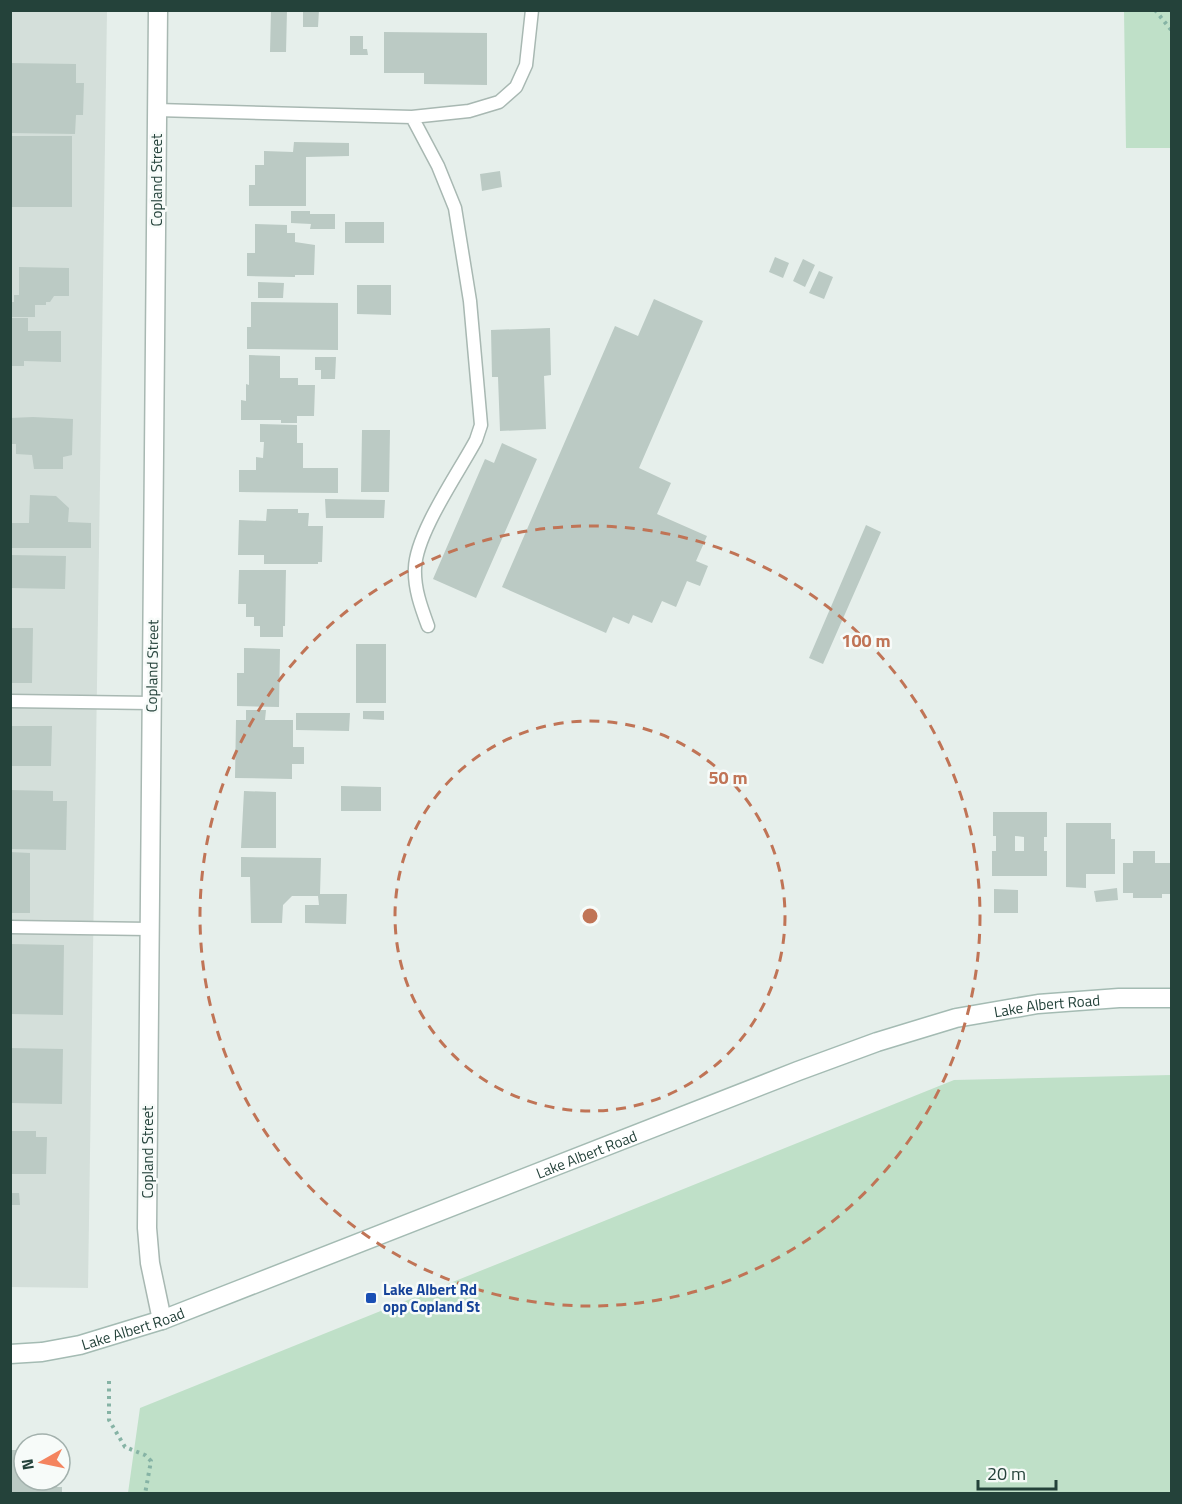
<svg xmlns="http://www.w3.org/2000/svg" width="1182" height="1504" font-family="'Titillium Web',sans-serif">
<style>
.built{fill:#d4dfda}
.green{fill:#bfe0c8}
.building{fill:#bbcac4;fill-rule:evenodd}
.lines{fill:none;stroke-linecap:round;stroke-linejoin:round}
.service-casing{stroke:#a8b8b2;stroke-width:15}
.minor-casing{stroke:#a8b8b2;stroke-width:21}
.secondary-casing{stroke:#a4bbb3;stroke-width:21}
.path{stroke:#86b3a5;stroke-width:4;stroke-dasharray:3 4.5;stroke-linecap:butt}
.service{stroke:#fff;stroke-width:12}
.minor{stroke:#fff;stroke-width:18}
.secondary{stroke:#fff;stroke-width:18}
.ring{fill:none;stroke:#c07456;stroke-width:3;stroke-dasharray:10 8}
.transit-dot{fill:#1a4fb4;stroke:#f7fbf9;stroke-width:2}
.labels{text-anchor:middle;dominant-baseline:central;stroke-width:5;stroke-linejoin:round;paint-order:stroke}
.street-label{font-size:15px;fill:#24423a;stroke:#f7fbf9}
.transit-label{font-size:15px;font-weight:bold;fill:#164399;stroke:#f7fbf9;text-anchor:start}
.centre{fill:#c07456;stroke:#f7fbf9;stroke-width:3}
.ring-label{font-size:18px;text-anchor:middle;font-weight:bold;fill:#c07456;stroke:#f7fbf9;stroke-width:5;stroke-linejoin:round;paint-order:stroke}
</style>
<rect width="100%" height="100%" fill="#e6efeb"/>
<!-- built -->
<path class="built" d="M11,11h96l-19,1277 -77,-1z"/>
<!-- green -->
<path class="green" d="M1124,11h47v137h-45z
M1171,1075v418h-1043l12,-85 814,-328z"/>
<!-- building -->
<path class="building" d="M271,10h16l-1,42h-16z
M303,10h16l-1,17h-15z
M384,32l103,1v52l-63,-1v-11h-40z
M350,36h13v13h4l1,6h-18z
M10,63l66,1v19h8l-1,32h-7l-1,19 -65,-1z
M10,136h62v71h-62z
M294,142l55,1v13l-43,1v49h-57v-21h6v-20h9v-14l29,1z
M500,171l2,16 -20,4 -2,-17z
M291,211h19v3h25v15h-25l1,-5 -20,-1z
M345,222h39v21h-39z
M255,224l32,1v8h8v9l20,3 -1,30h-19v2l-48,-1v-23h8z
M775,257l14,6 -6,15 -14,-6z
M803,259l12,6 -10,22 -12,-6z
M19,267l50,1v28h-15l-4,6h-4v3h-11v12h-25v-15h4v-7h5z
M819,271l14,6 -9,22 -15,-6z
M258,282l26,1 -1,15h-25z
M357,285h34v30l-34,-1z
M654,299l49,22 -64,147 32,15 -14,31 50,22 -11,25 12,5 -8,20 -13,-5 -11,26 -14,-6 -10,22 -19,-8 -4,9 -16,-7 -7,16 -104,-46 113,-261 23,10z
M251,302l87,1v47l-91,-1v-22h4z
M10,318h18v13h33v31l-37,-1v5h-14z
M550,328l1,47 -7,1 2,53 -46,2 -2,-54h-6l-1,-47z
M249,355l31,1v22h18v7h17l-1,31h-17v7h-16v-3h-40v-20l5,1v-17l3,1z
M315,357h21l-1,22h-14v-9h-6z
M33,417l40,2 -1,36 -9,2v12h-29l-2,-14 -16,-1v-10h-6v-26z
M260,424l37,1v18h6v25h35v25l-99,-1v-22h17v-13l7,1 1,-16h-4z
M362,430h28l-1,62h-28z
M502,443l35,16 -61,139 -43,-19 52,-120 9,4z
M30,495l26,1 13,12 -1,14 23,1v25h-81v-25h19z
M325,499l60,1 -1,18h-58z
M267,509h31v4h11l-1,13h15l-1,36h-4v2h-54v-9h-26l1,-35 27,1z
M866,525l15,7 -58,132 -14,-6z
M10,555l56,1 -1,33 -55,-1z
M239,570h47l-1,56h-2v11h-23v-11h-6v-9h-8v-13h-8z
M10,628h23l-1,55h-22z
M356,644h30v59h-30z
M244,648l36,1 -1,58 -42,-1v-33h7z
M246,710h20l-1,10h28v27h11v17h-12v15l-57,-1 1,-58h10z
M363,711h21v9l-21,-1z
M296,713h54l-1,18 -53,-1z
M10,726h42l-1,40h-41z
M341,786l40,1v24h-40z
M10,790l43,1v10h14l-1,49 -56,-1z
M244,791l32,1v56h-35z
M993,812h54v25h-3v14h3v25h-55v-25h4v-15h-3zM1015,836l9,1v14h-9z
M1066,823h45v16h4v35h-29v14l-20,-1z
M1133,851h22v12h17v31h-10v4h-29v-5h-10v-30h10z
M10,852l20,1v60h-20z
M241,857l80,1 -1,36h27l-1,30 -41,-1v-18h14l-1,-9h-26l-9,9 -1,18h-31l-1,-46h-9z
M1117,888l1,12 -22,2 -2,-11z
M994,889l24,1v23h-24z
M10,944l54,1 -1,70 -53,-1z
M10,1048l53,1 -1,55 -52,-1z
M10,1131h26v6h11l-1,37h-36z
M10,1193h9l1,12h-10z
M10,1450h14v30h20v7h18v7h-52z"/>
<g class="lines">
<defs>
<path id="service" d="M157,110l255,7 57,-6 30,-9 17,-15 10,-22 6,-55
M412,117l26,49 17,42 15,93 11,124 -5,15c-17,32 -60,93 -61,128 -1,20 6,39 13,58
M10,701l141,2
M10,927l139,2"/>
<path id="minor" d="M158,10l-11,1218 3,35 12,57"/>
<g id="secondary">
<path id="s1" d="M10,1354l32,-2 38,-7 82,-25 636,-249 79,-29 79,-24 82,-14 81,-6h53"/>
</g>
</defs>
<!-- service casing -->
<use href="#service" class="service-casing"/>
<!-- minor casing -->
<use href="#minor" class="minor-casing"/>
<!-- secondary casing -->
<use href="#secondary" class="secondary-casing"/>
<!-- path -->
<path class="path" d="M1155,10l17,21
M109,1381v39l16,27 20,8 6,6 -6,33"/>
<!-- service -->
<use href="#service" class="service"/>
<!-- minor -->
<use href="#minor" class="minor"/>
<!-- secondary -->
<use href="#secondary" class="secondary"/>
</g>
<!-- distance rings -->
<g class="ring">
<circle cx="590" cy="916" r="195"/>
<circle cx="590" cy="916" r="390"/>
</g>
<!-- markers -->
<rect class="transit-dot" x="365" y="1292" width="12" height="12" rx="3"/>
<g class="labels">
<!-- street labels -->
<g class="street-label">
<text transform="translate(156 180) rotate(-90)">Copland Street</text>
<text transform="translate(152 666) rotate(-89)">Copland Street</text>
<text stroke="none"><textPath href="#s1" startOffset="1098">Lake Albert Road</textPath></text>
<text transform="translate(147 1152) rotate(-90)">Copland Street</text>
<text stroke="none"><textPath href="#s1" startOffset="612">Lake Albert Road</textPath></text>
<text stroke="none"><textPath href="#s1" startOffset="126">Lake Albert Road</textPath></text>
</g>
<!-- transit labels -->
<g class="transit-label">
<text x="383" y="1289">Lake Albert Rd<tspan x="383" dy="17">opp Copland St</tspan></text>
</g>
</g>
<circle cx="590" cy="916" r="9" class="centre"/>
<g class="ring-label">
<text x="866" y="647">100 m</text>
<text x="728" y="784">50 m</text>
</g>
<!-- border -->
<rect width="1182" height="1504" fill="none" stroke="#24423a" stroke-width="24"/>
<!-- north arrow -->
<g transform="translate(42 1462) rotate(261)"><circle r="28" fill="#f7fbf9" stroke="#a3b1ad" stroke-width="1.5"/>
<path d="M0-4.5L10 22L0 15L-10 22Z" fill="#f4845f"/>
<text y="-9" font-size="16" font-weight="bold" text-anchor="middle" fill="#24423a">N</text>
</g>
<!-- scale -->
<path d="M978 1480v9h78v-9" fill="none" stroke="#24423a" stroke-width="3"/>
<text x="987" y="1480" font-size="18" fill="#24423a" stroke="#f7fbf9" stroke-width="4.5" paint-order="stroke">20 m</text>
</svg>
